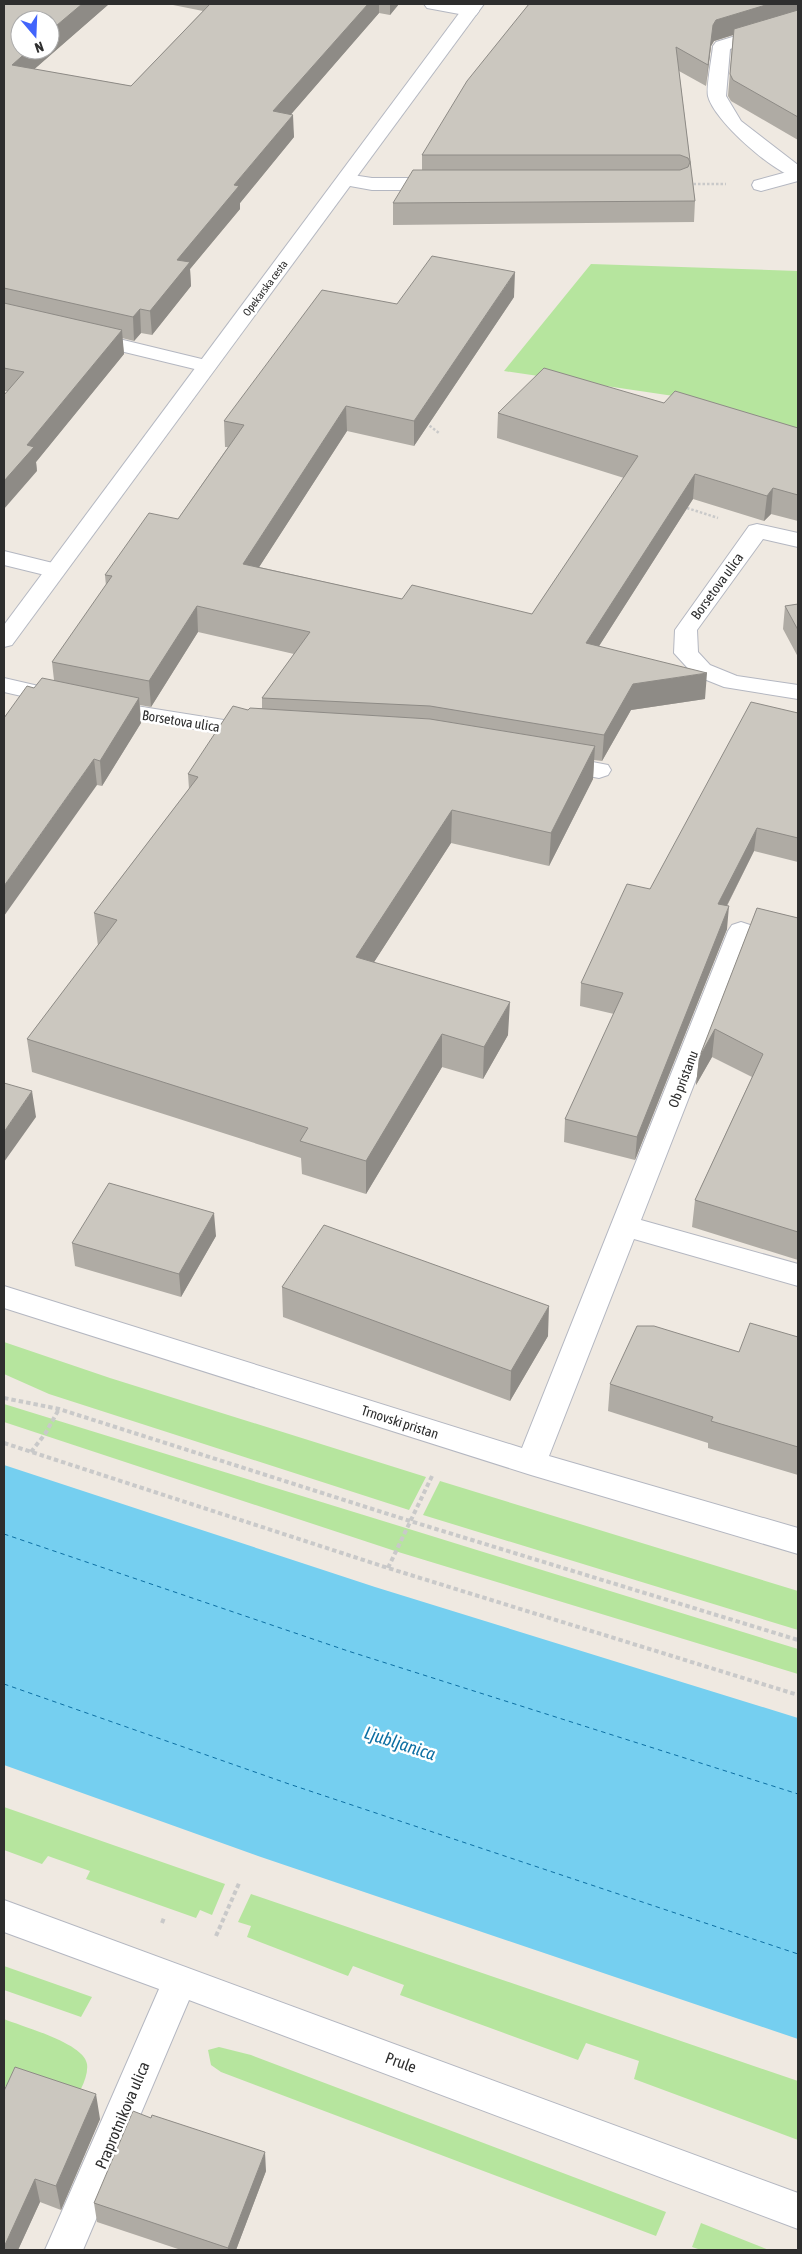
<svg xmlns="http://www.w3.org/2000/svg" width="802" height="2254" font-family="'Asap Condensed',sans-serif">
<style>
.green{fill:#b6e59e}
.water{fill:#75cff0}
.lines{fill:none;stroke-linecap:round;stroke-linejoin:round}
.ferry{stroke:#0d6fa3;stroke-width:1;stroke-dasharray:4.5 4;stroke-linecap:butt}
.service-casing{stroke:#b4b7c1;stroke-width:2}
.minor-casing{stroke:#b4b7c1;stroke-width:2}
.tertiary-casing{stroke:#b4b7c1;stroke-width:2}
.path-far1{stroke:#c9c9c9;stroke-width:2.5;stroke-dasharray:2.5 2;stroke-linecap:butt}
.path{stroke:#c9c9c9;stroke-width:4;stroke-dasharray:4.5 3;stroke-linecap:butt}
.service{fill:#fff;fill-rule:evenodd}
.minor{fill:#fff;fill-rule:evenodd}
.tertiary{fill:#fff;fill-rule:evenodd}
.wall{fill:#afaba4}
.shaded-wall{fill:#8e8b86}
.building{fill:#cbc7bf;stroke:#8e8b86}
.labels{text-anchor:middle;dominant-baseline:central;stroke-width:5;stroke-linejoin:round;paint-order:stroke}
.far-street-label{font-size:11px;fill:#2e2e2e;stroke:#fff}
.street-label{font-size:14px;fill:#2e2e2e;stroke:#fff}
.near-street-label{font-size:16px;fill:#2e2e2e;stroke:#fff}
.near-water-label{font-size:18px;font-style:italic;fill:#0d6fa3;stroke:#fff}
</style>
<rect width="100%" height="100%" fill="#efe9e1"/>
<!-- green -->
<path class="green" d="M591,264l207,7v167l-104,-39 -190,-28z
M4,1342l106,36 316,99 -17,33 -360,-116 -45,-20z
M4,1404l794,245v25l-403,-123 -391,-129z
M440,1481l358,110v39l-375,-115z
M4,1807l221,77 -13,31 -12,-5 -4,8 -110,-39 4,-8 -42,-15 -6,8 -38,-14z
M251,1894l547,187v59l-164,-61 5,-18 -53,-18 -8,17 -178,-65 4,-10 -51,-19 -5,10 -101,-39 4,-11 -13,-4z
M4,1966l88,31 -11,20 -77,-27z
M4,2019c19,8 80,24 83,45 2,14 -10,32 -16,44l-67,-22z
M219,2047l32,8 415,157 -10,24 -435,-164 -10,-7 -3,-15z
M701,2223l68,27h-68l-9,-3z"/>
<!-- water -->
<path class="water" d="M4,1465l371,122 423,131v321l-540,-183 -254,-91z"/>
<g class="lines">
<!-- ferry -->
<path class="ferry" d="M4,1534l344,117 450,143
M4,1684l285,100 509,170"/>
<defs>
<path id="service" d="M798,169v12l-37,10 -7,-2 -2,-4 2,-4z
M346,174l26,4h70l7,2 2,4 -2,4 -7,2h-70l-33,-6 -2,-4 2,-4z
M4,678l65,15 4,5 -4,5 -8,2 -57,-13z
M105,701l150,24 8,2 4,5 -4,5 -8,2 -158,-26 -4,-5 4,-5z
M556,755l52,10 3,5 -3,5 -9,3 -52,-10 -3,-5 3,-5z"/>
<path id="minor" d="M424,4h35l17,3 3,4 -3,4 -6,1 -43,-8z
M798,17v11l-68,21 -4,47 15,25 57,44v14c-24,-6 -84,-58 -90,-83 -2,-8 4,-39 5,-50l3,-4z
M86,331l128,31 3,4 -3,4 -7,2 -128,-31 -3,-4 3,-4z
M757,524l41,9v14l-35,-8 -66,91 1,22 12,13 27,11 61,9v14l-74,-12 -30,-12 -20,-22 1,-23 74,-104z
M4,551l57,14 3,5 -3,5 -8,2 -49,-12z
M741,922l9,3 4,6 -113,289 157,44v22l-164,-47 -85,217 249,72v26l-267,-79 -527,-167v-22l518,162 206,-517 4,-6z
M4,1900l794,293v36l-609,-229 -106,250h-38l114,-261 -155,-57z"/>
<path id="tertiary" d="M466,4h18l-472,641 -8,2v-22z"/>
</defs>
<!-- service casing -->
<use href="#service" class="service-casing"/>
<!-- minor casing -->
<use href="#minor" class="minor-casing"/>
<!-- tertiary casing -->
<use href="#tertiary" class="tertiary-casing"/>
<!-- path-far1 -->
<path class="path-far1" d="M689,184h37
M426,423l13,10
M687,508l31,10"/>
<!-- path -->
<path class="path" d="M4,1398l55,11 351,112 388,119
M4,1443l384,125 410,127
M31,1452l14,-18 14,-25
M388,1568l44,-92
M162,1923l2,-5
M216,1936l24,-55"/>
<!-- service -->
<use href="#service" class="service"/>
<!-- minor -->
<use href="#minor" class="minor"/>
<!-- tertiary -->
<use href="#tertiary" class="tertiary"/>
</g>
<!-- wall -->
<path class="wall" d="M4,4h105l-75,65 97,17 72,-75 -35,-7h231l-9,11 -11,-2 -88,101 3,23 -54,66v6l-50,60 1,17 -39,49 -11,-2 -7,8 -12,-3 2,16 -88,108 1,9 -30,-80h-3z
M529,4h269v136l-67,-39 -3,-5 5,-61 -19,6 -3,5 -5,40 -27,-15 16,130 -1,21 -301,3v-22l29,-33v-15z
M514,297l-100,149 -67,-15 -88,136 143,32 130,15 92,-136 -127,-40 1,-25 166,-10 134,25v93l-27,-7 -7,7 -71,-22 -94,147 106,53 -74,11 -29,51 -8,-1 -1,19 -44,87 -98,-23 -77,119 134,73 -25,44 -41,-12 -76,127 -64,-20 -1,-16 -269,-86 -5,-33 71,-93 -4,-33 95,-124 -1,-15 60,-64 14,-2v-10l32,-44 -96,-22 -47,75 -11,-2 1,18 -39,63 -5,-1 -63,-97 20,-8 -2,-18 54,-76 -1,-11 73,-56 50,-72h-3l-1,-26 173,-117z
M798,604v53l-15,-28 2,-23z
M798,713v149l-44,-11 -27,55v23l-92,231 -71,-18 1,-23 49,-105 -34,-8 1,-23 69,-94z
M757,908l41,10v342l-106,-33 3,-27 57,-123 -40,-20 -16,28 3,-27z
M216,1236l-35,61 -106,-31 -3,-23z
M282,1287l266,49 -38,65 -227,-84z
M798,1337v138l-90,-27v-5l-100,-32 2,-27z
M4,2091l96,28 -39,91 -21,-8 -22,48h-14z
M266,2171l-30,79h-55l-84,-28 -3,-19z"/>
<!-- shaded-wall -->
<path class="shaded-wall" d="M82,4h27l-95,83 -2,-22 17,-15h21v-19z
M368,4h11v9l-105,121 -1,-23z
M390,4h9l-9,11z
M769,4h29l-1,11 -83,26 -3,5 -5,40 2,-21 5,-40 3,-5z
M293,115l1,22 -54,66v6l-50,60 1,17 -39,49 -2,-24 27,-51 57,-75z
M515,272l-1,25 -100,149v-25z
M140,309l1,24 -7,8 -1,-24z
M122,330l2,24 -88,108 1,9 -33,38v-28l23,-36z
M346,406l1,25 -102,158 -2,-25z
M695,474l-2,25 -108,169 1,-25z
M773,488l-2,26 -7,7 3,-25z
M197,606l1,26 -47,75 -2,-26z
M707,673l-2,26 -74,11 -29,51 2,-26 29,-51z
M139,698l2,25 -39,63 -2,-25z
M595,746l-2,33 -44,87 2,-33z
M94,759l3,26 -93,131v-30z
M452,810l-1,33 -95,147v-33z
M757,828l-3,23 -38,76 2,-23z
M729,906l-2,23 -92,231 2,-23z
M510,1002l-2,33 -25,44 1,-32z
M715,1029l-3,28 -16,28 3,-27z
M442,1034v33l-76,127v-33z
M32,1091l4,26 -32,45v-30z
M214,1213l2,23 -35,61 -2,-23z
M549,1306l-1,30 -38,65 1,-30z
M96,2094l4,25 -39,91 -5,-24z
M265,2152l1,19 -30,79h-8v-2z
M35,2179l5,23 -22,48h-14v-3z"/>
<!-- building -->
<path class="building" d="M4,4h78l-32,27v-11h-30v30h9l-17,15 119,21 79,-82h158l-95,107 20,4 -59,70 5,1 -62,74 13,2 -40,49 -10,-2 -7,8 -129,-29z
M529,4h240l-53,16 -3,5 -5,40 -32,-18 19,154 -302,2 20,-33h267l8,-3 2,-5 -2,-4 -8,-3h-258l45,-74z
M798,10v107l-65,-37 -3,-6 4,-45z
M432,256l83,16 -101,149 -68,-15 -103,158 159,35 10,-14 120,29 106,-158 -140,-43 46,-45 120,35 11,-12 123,37v67l-25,-7 -6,8 -72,-22 -109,169 121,30 -74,11 -29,51 -174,-29 -168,-8 48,-66 -113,-26 -48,75 -97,-19 60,-86 -7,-1 44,-62 29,6 66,-94 -20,-4 98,-131 75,14z
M4,303l118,27 -95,115 7,2 -30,34v-86l20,-23 -20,-4z
M798,604v26l-13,-24z
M42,678l97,20 -39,63 -6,-2 -90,127v-168l23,-32 7,2z
M751,702l47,11v125l-41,-10 -39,76 11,2 -92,231 -72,-18 58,-126 -42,-10 46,-99 23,5z
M233,706l15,4 2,-2 180,11 165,27 -44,87 -99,-23 -96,147 154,45 -26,45 -42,-13 -76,127 -66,-20 8,-13 -281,-89 90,-119 -23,-7 104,-136 -10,-3z
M757,908l41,10v314l-103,-32 68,-146 -48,-25 -16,29z
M4,1083l28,8 -28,41z
M109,1183l105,30 -35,61 -107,-31z
M324,1225l225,81 -38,65 -229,-84z
M750,1323l48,14v110l-87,-26 2,-4 -103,-33 27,-58h17l85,26z
M15,2067l81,27 -40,92 -21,-7 -31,68v-156z
M133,2111l18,7 1,-3 113,37 -37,96 -134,-45z"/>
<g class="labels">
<!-- far-street labels -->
<g class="far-street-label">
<text transform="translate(265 288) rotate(-53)">Opekarska cesta</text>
</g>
<!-- street labels -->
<g class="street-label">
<text transform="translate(717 586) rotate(-54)">Borsetova ulica</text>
<text transform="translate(181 721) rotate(9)">Borsetova ulica</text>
<text transform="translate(683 1079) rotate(-69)">Ob pristanu</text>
<text transform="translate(400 1422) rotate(18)">Trnovski pristan</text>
</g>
<!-- near-street labels -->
<g class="near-street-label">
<text transform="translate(401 2062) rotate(20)">Prule</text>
<text transform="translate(122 2115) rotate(-67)">Praprotnikova ulica</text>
</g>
<!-- near-water labels -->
<g class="near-water-label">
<text transform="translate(400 1743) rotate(18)">Ljubljanica</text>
</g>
</g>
<!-- border -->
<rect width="802" height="2254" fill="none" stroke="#2e2e2e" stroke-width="10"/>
<!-- north arrow -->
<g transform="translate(35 35) rotate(161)"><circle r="24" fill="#ffffff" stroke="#ababab"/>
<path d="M0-4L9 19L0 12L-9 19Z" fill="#4264fb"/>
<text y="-8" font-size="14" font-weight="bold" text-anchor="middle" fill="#2e2e2e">N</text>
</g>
</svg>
